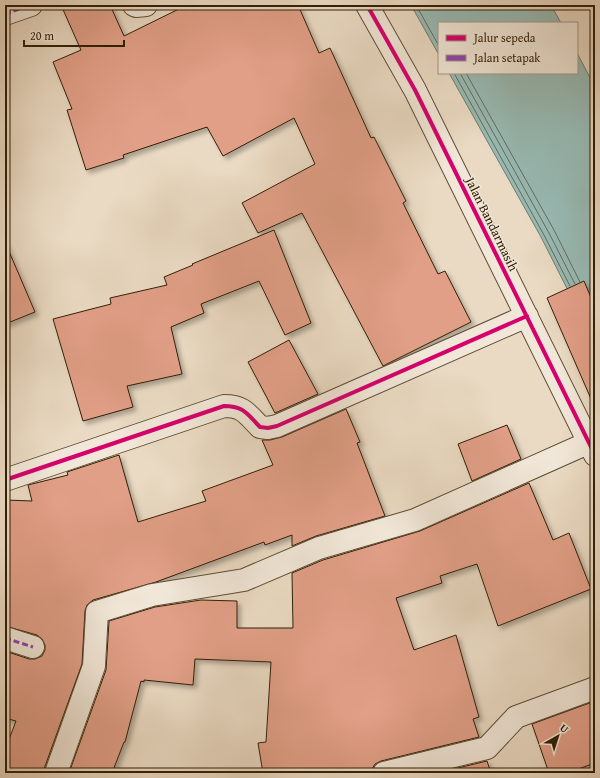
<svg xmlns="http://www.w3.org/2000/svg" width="600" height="778" font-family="'Gentium Book Plus',serif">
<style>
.water{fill:#98bab4;stroke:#6f7c6e}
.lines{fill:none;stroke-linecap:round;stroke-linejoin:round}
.shore{stroke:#646c5d;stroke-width:1}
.building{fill:#e19f87;stroke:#311f06;filter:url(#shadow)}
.minor-casing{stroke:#5f4e35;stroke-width:24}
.minor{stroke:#f1e7d8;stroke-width:22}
.quiet{stroke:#8e44ad;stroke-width:3;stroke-dasharray:6 3;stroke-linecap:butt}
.cycleway-casing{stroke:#f1e7d8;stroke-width:6}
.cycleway{stroke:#d6006c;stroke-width:4}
.labels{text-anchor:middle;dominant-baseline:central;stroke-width:3;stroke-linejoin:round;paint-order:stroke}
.street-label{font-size:13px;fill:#311f06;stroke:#f1e7d8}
</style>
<defs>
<filter id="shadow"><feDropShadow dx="3.5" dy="3.5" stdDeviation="2" flood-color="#0004"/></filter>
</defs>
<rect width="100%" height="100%" fill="#eadac3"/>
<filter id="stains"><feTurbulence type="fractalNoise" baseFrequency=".005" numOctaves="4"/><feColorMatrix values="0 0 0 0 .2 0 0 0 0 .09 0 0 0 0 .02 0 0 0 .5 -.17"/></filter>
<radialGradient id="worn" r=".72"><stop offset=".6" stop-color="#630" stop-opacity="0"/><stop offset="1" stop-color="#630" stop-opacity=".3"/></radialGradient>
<!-- water -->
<path class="water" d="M411,5h140l10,18h-122v32z
M577,53l18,34v257l-54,-107 -92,-164h128z"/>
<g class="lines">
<!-- shore -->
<path class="shore" d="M416,5l23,41
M454,73l90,162 26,51
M460,73l89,160 26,51
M466,73l88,157 26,52"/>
</g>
<!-- building -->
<path class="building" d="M61,5h49l14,31 63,-31h111l21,48 11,-5 41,90 3,-1 32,64 -3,2 35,71 7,-3 26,51 -88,44 -81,-153 -44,20 -16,-30 73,-39 -21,-46 -71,38 -16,-29 -84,28 1,3 -38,12 -19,-60 5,-1 -19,-47 28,-12z
M274,230l37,93 -26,12 -26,-54 -58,23 3,9 -33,14 11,47 -55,12 6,21 -50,14 -30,-102 58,-15 -1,-6 57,-13 -3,-8 29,-12 -1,-1z
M5,242l30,70 -30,12z
M584,281l11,26v101l-48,-110z
M289,340l29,54 -43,19 -27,-51z
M346,409l14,33 -3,1 28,73 -69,20 -24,10v-11l-27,10 -1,-3 -108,40 -63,18 -6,5 -2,6 -3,53 -38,105v4h-39v-23l11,-29 -11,-3v-67l24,8h6l7,-3 3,-6v-5l-3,-6 -5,-4 -32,-9v-126l27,1 -4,-16 40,-10 -1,-3 52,-17 19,67 68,-21 -4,-10 71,-26 -11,-25h8l12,-3z
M507,425l14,34 -49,22 -14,-37z
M529,483l24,57 16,-7 22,56 -93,37 -21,-62 -37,12 2,7 -46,15 18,52 42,-15 23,82 -6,2 6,18 -98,24 -6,3 -3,5v4h-109l-5,-30 8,-1 5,-80 -76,-3 -2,26 -49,-5v2l-3,-1 -16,61h-1l-12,31h-43l37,-103 3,-49 46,-14 46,-7 36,1v27h56l-1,-55 31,-13 97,-29z
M595,701v62l-28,10h-18l-17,-49z
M487,761l4,12h-54z"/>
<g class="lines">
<defs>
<path id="minor" d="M134,5l2,1 10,-1
M367,5l48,85 180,365
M5,14l26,-9
M5,480l219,-74c20,0 23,8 36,21l8,1 9,-2 250,-110
M5,638l28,9
M56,773l38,-107 3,-54 55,-17 92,-15 75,-32 96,-28 175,-78
M384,773l103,-25 29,-31 79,-29"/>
</defs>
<!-- minor casing -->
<use href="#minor" class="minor-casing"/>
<!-- minor -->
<use href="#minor" class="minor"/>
<!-- quiet -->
<path class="quiet" d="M134,5l2,1 10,-1
M5,14l26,-9
M5,638l28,9"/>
<defs>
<path id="cycleway" d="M367,5l48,85 180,365
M5,480l219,-74c20,0 23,8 36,21l8,1 9,-2 250,-110"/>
</defs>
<!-- cycleway casing -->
<use href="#cycleway" class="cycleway-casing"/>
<!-- cycleway -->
<use href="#cycleway" class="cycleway"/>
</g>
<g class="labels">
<!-- street labels -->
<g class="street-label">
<text transform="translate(492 224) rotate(64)">Jalan Bandarmasih</text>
</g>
</g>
<!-- margin -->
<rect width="600" height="778" fill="none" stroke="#eadac3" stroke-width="20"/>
<rect x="6" y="6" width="588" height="766" fill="none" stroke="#311f06" stroke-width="2"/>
<rect x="10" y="10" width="580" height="758" fill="none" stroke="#311f06"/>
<!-- legend -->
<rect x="438" y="22" width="140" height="52" fill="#f1e7d8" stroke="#a49784"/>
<rect x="446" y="35" width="20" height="6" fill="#d6006c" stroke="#a49784"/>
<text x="474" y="42" font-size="12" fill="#311f06">Jalur sepeda</text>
<rect x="446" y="55" width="20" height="6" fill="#8e44ad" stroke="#a49784"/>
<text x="474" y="62" font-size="12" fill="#311f06">Jalan setapak</text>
<!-- north arrow -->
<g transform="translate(558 736) rotate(39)" stroke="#f1e7d8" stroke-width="3" paint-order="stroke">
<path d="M0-3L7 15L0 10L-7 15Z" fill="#311f06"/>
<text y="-6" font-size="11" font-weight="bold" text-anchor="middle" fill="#311f06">U</text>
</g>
<!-- scale -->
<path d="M24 40v6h100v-6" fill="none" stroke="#311f06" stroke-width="2"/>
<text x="30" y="40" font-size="12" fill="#311f06" stroke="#f1e7d8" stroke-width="3" paint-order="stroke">20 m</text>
<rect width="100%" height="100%" filter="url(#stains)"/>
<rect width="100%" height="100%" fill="url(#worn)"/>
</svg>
